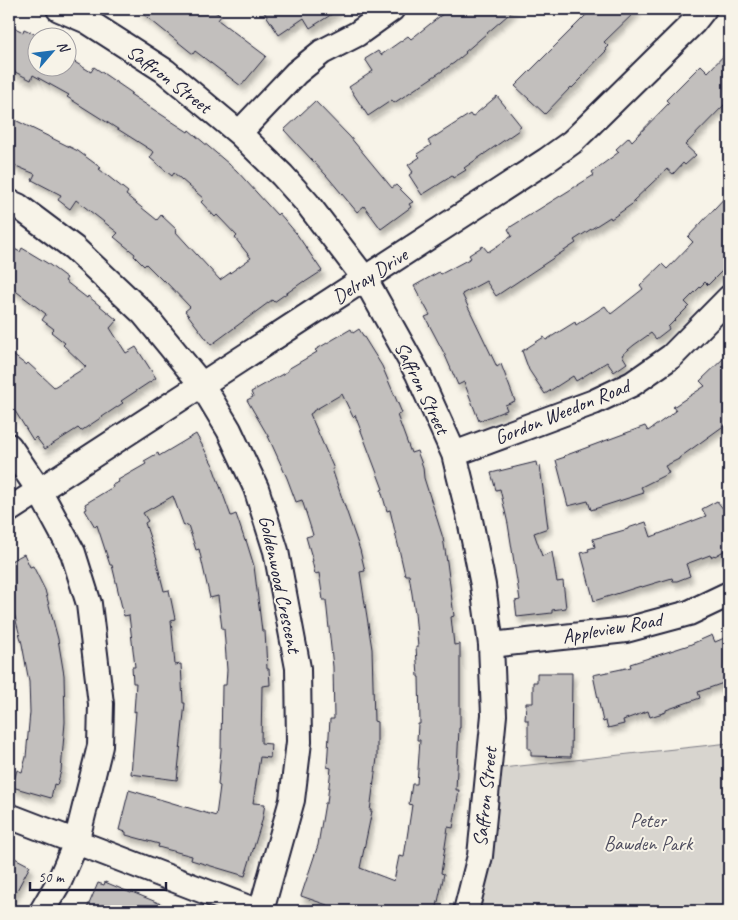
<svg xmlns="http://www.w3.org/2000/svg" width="738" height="920" font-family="Caveat,sans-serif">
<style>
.green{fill:#d8d5cf;stroke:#7d7c85}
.building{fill:#c2bfbd;stroke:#22223b;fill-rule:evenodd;filter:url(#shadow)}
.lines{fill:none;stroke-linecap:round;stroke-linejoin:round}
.minor-casing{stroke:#22223b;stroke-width:28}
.minor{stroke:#f7f3e8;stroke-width:24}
.labels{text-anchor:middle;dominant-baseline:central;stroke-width:4;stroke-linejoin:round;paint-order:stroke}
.street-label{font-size:20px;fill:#22223b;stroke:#f7f3e8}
.park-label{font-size:20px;fill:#504f60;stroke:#f7f3e8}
</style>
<defs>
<filter id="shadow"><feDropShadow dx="3" dy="5.5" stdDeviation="2.5" flood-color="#0004"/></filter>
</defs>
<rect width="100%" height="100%" fill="#f7f3e8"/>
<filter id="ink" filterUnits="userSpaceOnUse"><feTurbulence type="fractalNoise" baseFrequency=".02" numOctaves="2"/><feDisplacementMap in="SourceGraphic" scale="10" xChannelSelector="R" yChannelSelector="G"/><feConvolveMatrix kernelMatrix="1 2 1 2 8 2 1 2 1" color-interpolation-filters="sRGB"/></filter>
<g filter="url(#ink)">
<!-- green -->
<path class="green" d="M729,743v168h-251l14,-61 10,-82z"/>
<!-- building -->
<path class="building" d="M137,9h74l10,7 -3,4 48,36 -25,30 -46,-35 -2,3z
M262,9h78l-30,19 -6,-10 -25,17z
M449,9h66l-50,43 1,1 -12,10 -60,40 -2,-3 -24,16 -19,-29 24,-16 -8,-12 13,-8 3,4 27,-19 3,3z
M592,9h46l-34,33 4,4 -3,3 2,1 -26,27 1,1 -10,10 -1,-1 -26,27 -30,-28z
M9,25l14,7 1,-3 15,7 -1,32h30v-10l23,14 3,-5 38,26 -2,1 58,38 1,-2 47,40 41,45 2,-2 17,20 26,38 -17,11 -1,-1 -30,21 -2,-2 -61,45 -26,-34 5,-4 -26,-27 -1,1 -17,-17 -2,2 -10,-10 1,-2 -21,-17 4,-4 -42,-33 -6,9 -12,-9 3,-5 -29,-15 3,-6 -26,-11v-46l69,34 23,17 -2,1 29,23 -2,3 31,25 4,-5 16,15 -2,1 45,49 31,-22 -16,-20 2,-2 -20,-21 -2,2 -14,-15 3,-3 -30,-26 -2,3 -22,-18 4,-6 -87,-55 2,-2 -36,-20 -2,5 -22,-11z
M729,50v50l-44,45 11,10 -11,10 -2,-2 -10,11 -6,-5 -34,32 2,1 -24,17 -1,-2 -36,23 2,3 -80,53 -10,-15 -24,13 35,73 4,-3 14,37 -10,4 2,5 -28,11 -15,-39 -6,3 -14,-32 -19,-36 5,-2 -16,-29 25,-14 2,2 30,-16 -2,-3 14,-9 5,6 24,-16 -4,-7 4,-3 82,-51 -2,-3 27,-20 -3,-3 13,-12 3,4 37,-38 -3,-3 35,-35 7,7z
M497,96l24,30 -3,2 1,2 -55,38 2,2 -13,8 -1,-2 -30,19 -13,-20 4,-3 -5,-7 12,-8 -3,-3 14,-9 -3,-4 42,-27 2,3z
M315,101l35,36 42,51 4,-3 17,17 -4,2 2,3 -30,22 -17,-23 -7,6 -31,-37 -42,-45z
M729,193v71l-21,21 -3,-3 -20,20 4,4 -21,21 1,2 -13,10 -5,-6 -17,12 -12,10 5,8 -13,9 -7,-10 -31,19 -3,-5 -28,18 -16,-24 -7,-19 22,-14 2,3 29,-18 1,3 29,-19 6,8 32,-25 -3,-4 22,-21 5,5 26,-27 -5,-5z
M9,246l11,6 2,-4 25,15 20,15 -2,3 22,17 1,-2 23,19 6,5 -7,8 16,25 10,-6 20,31 -29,19 -6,4 2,2 -42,28 -3,-3 -33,21 -9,-12 -3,3 -18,-29 -6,7v-66l17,13 2,-2 26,24 32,-20 -23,-22 2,-2 -14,-11 3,-3 -12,-9 4,-6 -37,-28z
M351,329l2,4 6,-4 23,37 20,47 -5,2 14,38 6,-2 6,16 1,11 19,60 4,24 7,54 -3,1 3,28 6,-1v84h-1l-3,62h3l-6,38 -5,-1 -7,46 3,1 -8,37h-104l1,-4 -32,-11 17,-51 7,-42h2l4,-35 -4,-1 3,-48h4l-1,-52 -7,-67h-3l-4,-27 -4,1 -3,-13h1l-7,-24 7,-2 -11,-35 -6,2 -9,-24 -19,-42 -21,-36 6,-3 -2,-5 37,-21v-2l29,-17 -2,-2zM342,394l11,23 2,-2 28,74 -2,1 6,21 3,-1 15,65h4l6,38 3,34h-2l2,30h1l1,47h-2l-1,16h3l-3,44h-5l-3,20 3,1 -8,52 -5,-1 -5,25 -34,-13 12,-57h-2l7,-53v-36l-3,-1 -2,-72 -12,-77 5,-1 -5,-21 -28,-81h2l-24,-55 3,-2v-1z
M729,353v69l-50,36v1l-14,7 4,7 -28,14 3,6 -53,17 -3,-9 -20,5 -12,-46 9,-3 -1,-1 81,-30 3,5 28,-20 -3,-4 32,-21 -5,-5z
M196,434l18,33h-1l18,49 5,-2 9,27 1,-1 8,26 8,65h3l2,38h2l1,16 -8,1 -1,57 10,1 -1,14 -10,-1 -7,46 12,1 -3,17 -17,55 -54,-16 1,-4 -34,-9 1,-3 -33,-9v-3l-7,-2 10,-40 87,26 4,-30 -2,-1 3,-36 1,-64h4l1,-15 -3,-41h-2l-4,-33 -8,2 -11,-49 -3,1 -8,-25 -4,1 -11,-30 -30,17 5,8 -3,2 12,36h-1l8,32 5,-1 6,29 -4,1 4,45 6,-1 2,39h2l-8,77 -46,-6 5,-63 -2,1 2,-29h-3l-1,-16h3l-6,-52 -5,1 -12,-51h-2l-13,-40 -2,2 -10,-17 2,-1 -2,-5 28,-17 -1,-2 7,-3 -1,-2 28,-16 -2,-3 14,-8 1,3z
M536,462l1,5 3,-1 8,62 -14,5 8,23 10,-4 5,30 6,-1 3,27 -14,2v3l-35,4 -2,-16 5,-1 -12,-76 -8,-35 -4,1 -5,-17z
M717,501l7,9 5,-4v42l-14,8 -1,-1 -3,2 -1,-2 -24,9 4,12 -13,5h-4l-1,-3 -30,9 -1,-1 -47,15 -13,-48 8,-2 -1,-2 7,-2 -2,-8 35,-10v-1l18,-6 5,15 55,-21 -4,-7z
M24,554l6,13 3,-1 12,24 13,49 6,36 1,47 -4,49 -4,14 -3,-1 -3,14 -39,-11 5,-17 5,2 4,-15 4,-45 -1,-30 -7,-38 -13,-50v-32z
M712,635l3,7 14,-6v45l-31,11 2,6 -34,12v2l-16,5 -2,-6 -25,9 1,4 -16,4 -2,-7 -3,1 -10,-47 38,-8 -1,-3 59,-19z
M537,673h35l-1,84 -40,-1v-7h-3v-29h-3l1,-17h7v-21h4z
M9,855l21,11 -21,39z
M105,882l26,11 1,-1 46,19h-92l12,-28 6,2z"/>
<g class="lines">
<defs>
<path id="minor" d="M59,9l28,12 78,50 74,62 43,42 25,28 58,76 53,95 36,80 15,61 14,70 8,60 3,70 -14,141 -14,55
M239,133l57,-60 26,-21 35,-18 35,-25
M9,202l9,4 56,42 69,65 59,72 27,45 27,58 20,63 22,117 1,74 -7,58 -31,111
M9,446l30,44 34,63 16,51 12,100 -1,42 -24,97 -17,39 -17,29
M454,454l140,-52 38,-18 40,-28 57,-58
M9,510l538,-350 25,-18 121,-119 11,-14
M491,645l135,-15 63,-17 40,-19
M9,816l247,95"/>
</defs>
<!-- minor casing -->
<use href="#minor" class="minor-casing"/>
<!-- minor -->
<use href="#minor" class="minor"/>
</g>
</g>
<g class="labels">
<!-- street labels -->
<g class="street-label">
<text transform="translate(169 79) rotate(37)">Saffron Street</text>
<text transform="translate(370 276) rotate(-33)">Delray Drive</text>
<text transform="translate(422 388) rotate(64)">Saffron Street</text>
<text transform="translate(562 412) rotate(-22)">Gordon Weedon Road</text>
<text transform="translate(280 584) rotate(78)">Goldenwood Crescent</text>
<text transform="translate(612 628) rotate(-10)">Appleview Road</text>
<text transform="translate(485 797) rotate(-84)">Saffron Street</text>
</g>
<!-- park labels -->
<g class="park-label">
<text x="648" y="820">Peter<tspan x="648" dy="23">Bawden Park</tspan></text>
</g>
</g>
<!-- margin -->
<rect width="738" height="920" fill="none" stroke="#f7f3e8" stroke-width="30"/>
<rect x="15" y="15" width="708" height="890" fill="none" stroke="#22223b" stroke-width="2" filter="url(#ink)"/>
<!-- north arrow -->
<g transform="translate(52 52) rotate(62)"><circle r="24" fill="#f7f3e8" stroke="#a29fa3"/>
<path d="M0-4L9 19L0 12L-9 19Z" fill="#1f6fb2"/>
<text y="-8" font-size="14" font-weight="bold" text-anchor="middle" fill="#22223b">N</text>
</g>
<!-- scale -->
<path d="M30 882v8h136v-8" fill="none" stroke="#22223b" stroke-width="2.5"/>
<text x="38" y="882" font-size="15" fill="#22223b" stroke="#f7f3e8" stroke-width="4" paint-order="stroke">50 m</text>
</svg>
